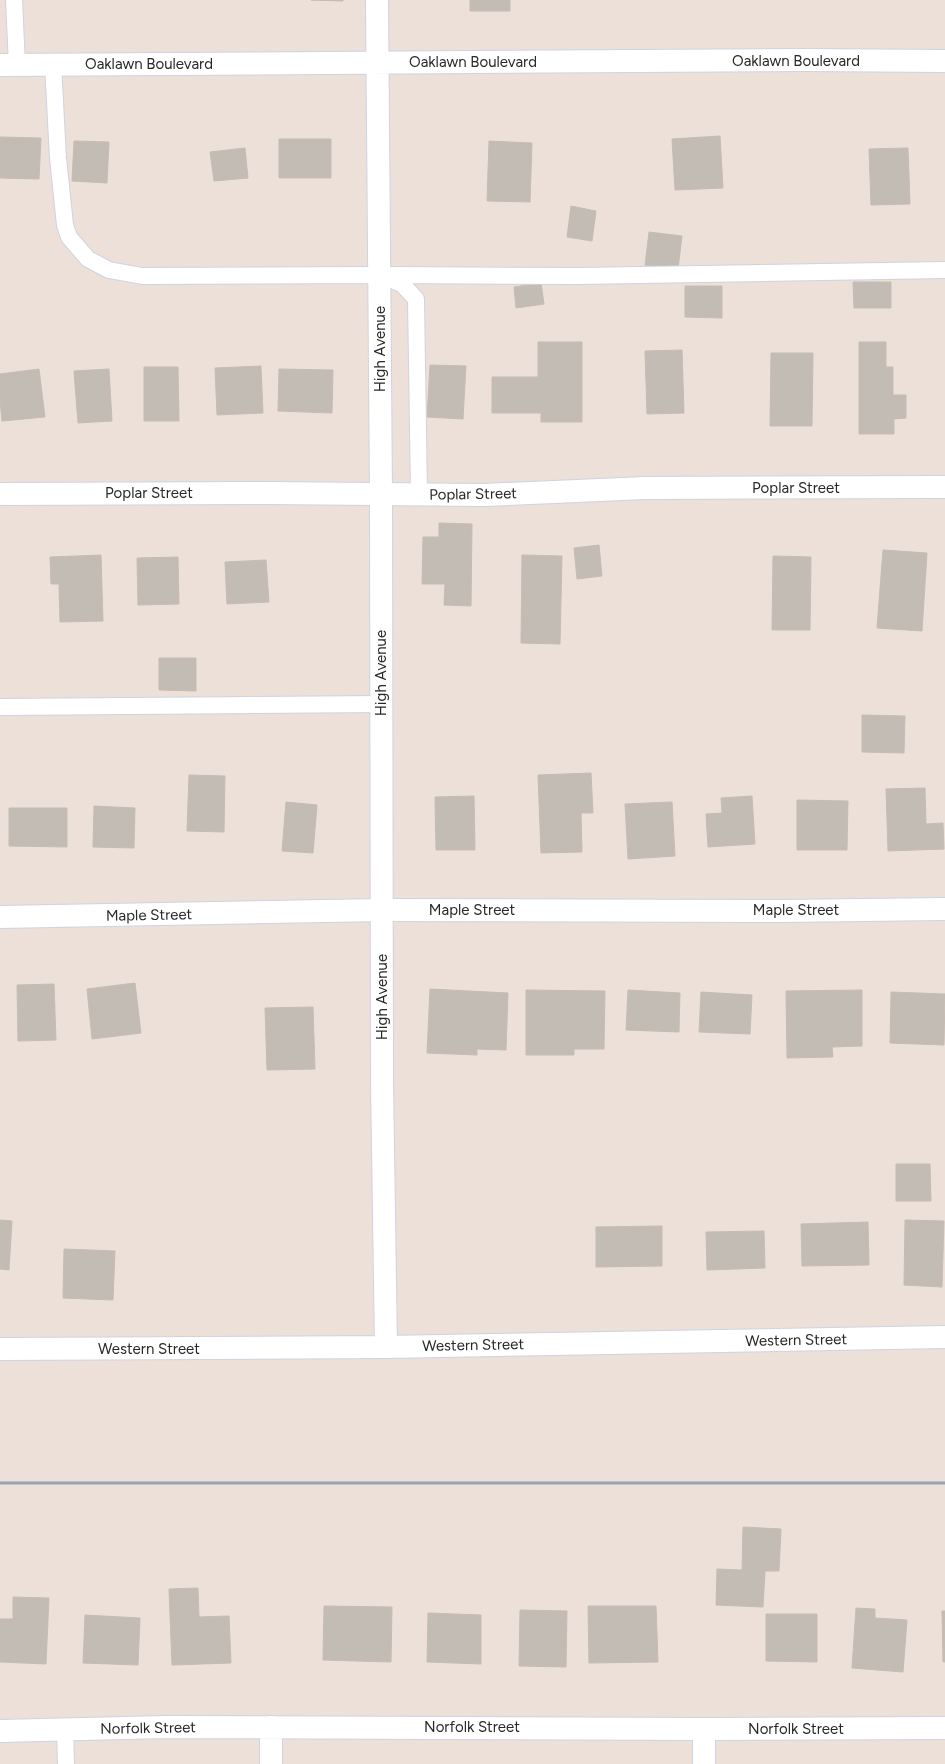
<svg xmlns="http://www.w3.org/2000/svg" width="945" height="1764" font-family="Figtree,sans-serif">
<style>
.building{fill:#c3bcb4;stroke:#c7bcb2}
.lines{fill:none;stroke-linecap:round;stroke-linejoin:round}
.service-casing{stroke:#cdd4e2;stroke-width:18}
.minor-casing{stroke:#cdd4e2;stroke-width:24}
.tertiary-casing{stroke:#cdd4e2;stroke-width:24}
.service{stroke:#fff;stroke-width:16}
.minor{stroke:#fff;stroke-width:22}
.tertiary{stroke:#fff;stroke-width:22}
.rail{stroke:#9ba2b4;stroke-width:3}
.labels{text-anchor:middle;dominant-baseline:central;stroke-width:3;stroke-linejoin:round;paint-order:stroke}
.street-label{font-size:15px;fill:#282828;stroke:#fff}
</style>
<rect width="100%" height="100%" fill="#ece0d8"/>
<!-- building -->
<path class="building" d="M311,0h32v1z
M470,0h40v11h-40z
M720,136l3,52 -48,2 -3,-51z
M0,137l41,1 -2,41 -39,-1z
M279,139h52v39h-52z
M74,141l35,1 -2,41 -35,-2z
M489,141l43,2 -2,59 -43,-1z
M245,148l3,30 -34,3 -4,-29z
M908,148l2,56 -39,1 -2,-56z
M571,206l25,5 -4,30 -25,-4z
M649,232l33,4 -4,33 -33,-4z
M853,282h38v26h-37z
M541,283l3,21 -28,4 -2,-21z
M685,286h37v32l-37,-1z
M538,342h44v80h-41v-9h-49v-36h46z
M859,342h27v25h7v28h13v23l-12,1v15h-35z
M682,350l2,63 -37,1 -2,-63z
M771,353h42l-1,73h-42z
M430,365l36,1 -3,53 -36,-2z
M261,366l2,47 -46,2 -2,-47z
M144,367h34l1,54h-35z
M39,369l6,48 -43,4 -2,-20v-27z
M109,369l3,52 -34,2 -4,-52z
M279,369l54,1 -1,43 -54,-2z
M439,523l33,1 -1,82 -27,-1 1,-21h-23l1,-47h16z
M599,545l3,31 -25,3 -3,-31z
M883,550l44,3 -5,78 -45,-3z
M101,555l2,66 -43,1 -1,-38h-8l-1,-27z
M522,555l40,1 -2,88 -39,-1z
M773,556l38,1 -1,73h-38z
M178,557l1,47 -41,1 -1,-47z
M266,560l3,42 -42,2 -2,-42z
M159,658h37v33l-37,-1z
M862,715l43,1 -1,37 -42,-1z
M591,773l2,40h-12l1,39 -41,1 -3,-78z
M189,775l36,1 -1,56 -37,-1z
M925,788l1,36 17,-1 1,26 -56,2 -2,-62z
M474,796l1,54h-39l-1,-53z
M752,796l3,48 -47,3 -2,-33 16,-1 -1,-15z
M797,800l51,1 -1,49h-50z
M286,802l31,3 -4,48 -31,-2z
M672,802l3,54 -47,3 -3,-55z
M94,806l41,2 -1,40 -41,-1z
M9,808h58v39l-58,-1z
M135,983l6,50 -49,6 -5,-50z
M54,984l2,56 -38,1 -1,-56z
M430,989l78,4 -2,57 -29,-1v6l-50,-2z
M526,990l79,1 -1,58h-30v6h-48z
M628,990l52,3 -1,39 -53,-2z
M862,990v56l-30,1 1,10 -46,1 -1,-67z
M701,992l51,3 -2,39 -51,-2z
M891,992l54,2 -1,51 -54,-2z
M313,1007l2,62 -48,1 -2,-62z
M896,1164h34l1,37h-35z
M0,1220l12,1 -3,49 -9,-1z
M905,1220l39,1 -2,66 -38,-2z
M868,1222l1,43 -67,1 -1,-42z
M662,1226v40l-66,1v-40z
M764,1231l1,37 -58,2 -1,-38z
M64,1249l51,2 -2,49 -50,-2z
M743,1527l38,2 -2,42h-14l-2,36 -47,-2 1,-36 25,1z
M198,1588l1,29 30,-1 2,47 -59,2 -3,-76z
M13,1597l36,1 -3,66 -46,-2v-43h13z
M324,1606l68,1 -1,55 -68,-2z
M588,1606h68l2,56 -69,1z
M856,1608l19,1v9l32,2 -4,52 -51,-4z
M520,1610l47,1 -1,56 -47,-1z
M942,1611h3v51h-2z
M428,1613l53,2v49l-54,-2z
M766,1614h51v48l-51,-1z
M85,1615l55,3 -2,47 -55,-2z"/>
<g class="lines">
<defs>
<path id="service" d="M14,0l3,65
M53,64l5,94 7,67 4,12 19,22 21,11 33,6 237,-1 23,9 14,15 3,196
M387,275l190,1 368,-6
M0,707l381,-3
M65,1729l1,35"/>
<path id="minor" d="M0,494l266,-1 218,2 161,-7 300,-1
M0,917l382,-7 399,1 164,-2
M386,1347l559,-10
M271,1727v37
M704,1729v35
M0,1731l166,-4 538,2 241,-1"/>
<path id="tertiary" d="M0,65l806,-5 139,1
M0,1349l386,-2 -4,-266 -1,-587 -4,-494"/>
</defs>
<!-- service casing -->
<use href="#service" class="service-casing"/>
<!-- minor casing -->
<use href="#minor" class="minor-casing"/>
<!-- tertiary casing -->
<use href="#tertiary" class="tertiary-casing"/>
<!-- service -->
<use href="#service" class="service"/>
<!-- minor -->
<use href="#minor" class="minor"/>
<!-- tertiary -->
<use href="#tertiary" class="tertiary"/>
<!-- rail -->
<path class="rail" d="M0,1483h945"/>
</g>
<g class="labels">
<!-- street labels -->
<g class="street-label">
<text x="796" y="61">Oaklawn Boulevard</text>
<text x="473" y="62">Oaklawn Boulevard</text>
<text x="149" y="64">Oaklawn Boulevard</text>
<text transform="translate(380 349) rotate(-90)">High Avenue</text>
<text x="796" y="488">Poplar Street</text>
<text x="149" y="493">Poplar Street</text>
<text transform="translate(473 494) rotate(-1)">Poplar Street</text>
<text transform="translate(381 673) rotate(-90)">High Avenue</text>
<text x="472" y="910">Maple Street</text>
<text x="796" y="910">Maple Street</text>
<text transform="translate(149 915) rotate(-1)">Maple Street</text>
<text transform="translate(382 997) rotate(-90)">High Avenue</text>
<text transform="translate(796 1340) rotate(-1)">Western Street</text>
<text transform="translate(473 1345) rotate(-1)">Western Street</text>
<text x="149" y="1349">Western Street</text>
<text x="472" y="1727">Norfolk Street</text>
<text transform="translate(148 1728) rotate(-1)">Norfolk Street</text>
<text x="796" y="1729">Norfolk Street</text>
</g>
</g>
</svg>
